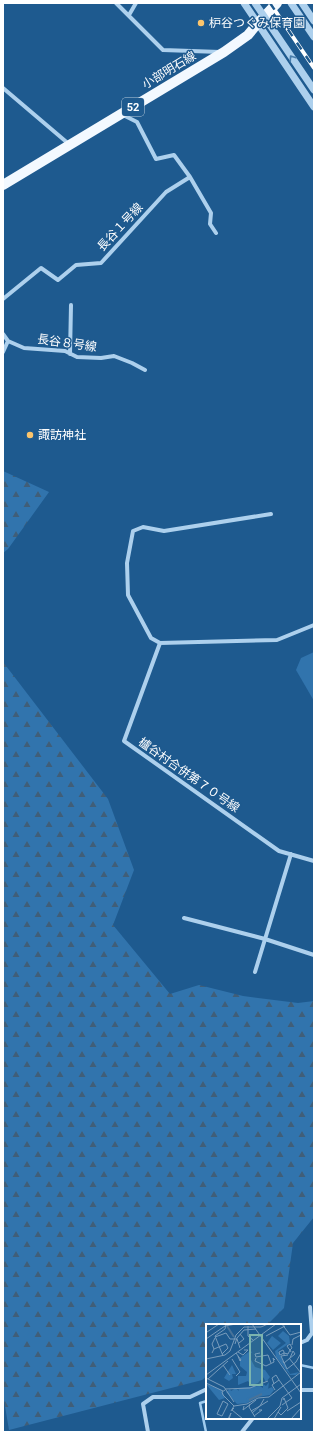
<svg xmlns="http://www.w3.org/2000/svg" width="317" height="1435" font-family="Roboto,'Noto Sans JP',sans-serif">
<style>
.forest{fill:url(#forest-firs)}
.pitch{fill:#3174ad}
.lines{fill:none;stroke-linecap:round;stroke-linejoin:round}
.stream{stroke:#a0ccef;stroke-width:2.5}
.minor{stroke:#add0ed;stroke-width:4}
.tertiary{stroke:#add0ed;stroke-width:7}
.primary{stroke:#f3f9ff;stroke-width:10}
.rail-casing{stroke:#fff;stroke-width:4}
.rail{stroke:#1e5a8f;stroke-width:2.5;stroke-dasharray:8;stroke-linecap:butt}
.tertiary-bridge{stroke:#add0ed;stroke-width:7}
.oneway{stroke:#497dab}
.poi-dot{fill:#fcc56c;stroke:#1e5a8f;stroke-width:1.5}
.labels{text-anchor:middle;dominant-baseline:central;stroke-width:3;stroke-linejoin:round;paint-order:stroke}
.shield{fill:#1e5a8f;stroke:#bccedd;stroke-width:1}
.shield-label{font-size:11px;font-weight:bold;fill:#fff}
.poi-label{font-size:12px;fill:#fff;stroke:#1e5a8f;text-anchor:start}
.street-label{font-size:12px;fill:#fff;stroke:#1e5a8f}
.inset-river{fill:none;stroke:#497399;stroke-width:2}
.inset-road{fill:none;stroke:#789cbc;stroke-width:1}
.view{fill:#7bb4af;fill-opacity:0.15;stroke:#7bb4af;stroke-width:2}
.inset-edge{fill:none;stroke:#fff;stroke-width:2}
</style>
<defs>
<pattern id="forest-firs" width="22" height="20" patternUnits="userSpaceOnUse"><rect width="22" height="20" fill="#3174ad"/><path d="M5 1l3.5 6h-7zM16 11l3.5 6h-7z" fill="#405e78"/></pattern>
</defs>
<rect width="100%" height="100%" fill="#1e5a8f"/>
<!-- forest -->
<path class="forest" d="M3,471l46,21 -41,57 -5,4z
M3,662l105,137 26,71 -21,55 57,69 29,-9 44,11 55,7 16,-2v216l-21,26 -9,65 -17,17h-60v51l-5,4 -193,50 -6,-36z"/>
<!-- pitch -->
<path class="pitch" d="M314,652v49l-18,-31 5,-12z"/>
<g class="lines">
<!-- stream -->
<path class="stream" d="M300,1365l14,3
M206,1432l-6,-29 7,-2"/>
<!-- minor -->
<path class="minor" d="M116,3l47,47 57,2
M129,15l7,-12
M3,88l67,57
M123,115l14,7 19,37 18,-4 16,22 21,36 -1,11 6,9
M3,299l38,-31 17,12 18,-15 25,-2 65,-71 24,-15
M3,334l5,7 16,7 41,3 12,6 24,1 13,-2 18,7 13,7
M3,352l5,-11
M70,354l1,-49
M271,514l-107,17 -21,-4 -10,4 -6,32 1,32 23,43 9,5 117,-3 37,-15
M160,643l-36,98 155,110 35,10
M184,918l81,21 49,16
M255,972l36,-118
M300,1343l7,-3 5,-7 -2,-26
M300,1390h14
M148,1432l-5,-28 10,-7h37l17,-8
M242,1432l11,-14"/>
<!-- tertiary -->
<path class="tertiary" d="M244,3l70,104
M291,3l23,34
M302,3l12,18"/>
<!-- primary -->
<path class="primary" d="M3,185l221,-133 24,-17 10,-12 19,-20"/>
<defs>
<path id="rail" d="M270,3l44,65"/>
</defs>
<!-- rail casing -->
<use href="#rail" class="rail-casing"/>
<!-- rail -->
<use href="#rail" class="rail"/>
<!-- tertiary-bridge -->
<path class="tertiary-bridge" d="M255,3l59,87"/>
</g>
<!-- one-way arrows -->
<defs><path id="oneway-chevron" d="M-2-3.5L2.5 0L-2 3.5" fill="none" stroke-width="1.6" stroke-linecap="round" stroke-linejoin="round"/></defs>
<use class="oneway" href="#oneway-chevron" transform="translate(292 58) rotate(-124)"/>
<!-- markers -->
<g class="poi-dot">
<circle cx="201" cy="23" r="4"/>
<circle cx="30" cy="435" r="4"/>
</g>
<g class="labels">
<!-- shield labels -->
<rect class="shield" x="122" y="98" width="22" height="18" rx="3"/>
<g class="shield-label">
<text x="133" y="107">52</text>
</g>
<!-- poi labels -->
<g class="poi-label">
<text x="209" y="23">枦谷つぐみ保育園</text>
<text x="38" y="435">諏訪神社</text>
</g>
<!-- street labels -->
<g class="street-label">
<text transform="translate(169 70) rotate(-31)">小部明石線</text>
<text transform="translate(120 227) rotate(-47)">長谷１号線</text>
<text transform="translate(67 343) rotate(8)">長谷８号線</text>
<text transform="translate(189 775) rotate(35)">櫨谷村合併第７０号線</text>
</g>
</g>
<!-- overview -->
<g transform="translate(206 1324)">
<rect width="95" height="95" fill="#1e5a8f"/>
<path d="M77,7l6,5 1,7 -12,8 12,23 9,-2 -3,3h-6l-14,-18 -1,-6 11,-8 -8,-7zM66,12l9,7 -8,7 -6,-7zM44,27l2,1 -3,4 6,11 10,3 5,7 -4,5 -3,-5 -5,6 -7,2 -3,-4 -10,4v-9h8l1,-4 -7,-6v-8zM26,41l4,9h-4l1,4 -4,3 -5,-3zM63,58l-1,8 -20,10 -2,3 -9,1 -11,-12 4,-3 1,2 5,-3 3,3 -1,-3 22,-2 3,2v-4l3,2zM0,60l16,6 3,8 -6,2z" fill="#3174ad"/>
<path d="M66,63l2,3 -4,5 -12,2 -11,6 -10,2 9,-2 1,-5z" fill="#3174ad"/>
<path class="inset-river" d="M21,2l7,11M43,76l13,-6"/>
<path class="inset-road" d="M46,0l49,69M76,0l8,11 11,-3M42,2v10l5,4M1,8l12,-8M60,12l19,-10M9,13l11,-4 4,6h7l3,9M0,15l19,-13 11,-2M33,19l5,-4 -4,-5M29,20l2,-6 7,-8 12,-1M86,21l1,-6 8,-4M8,25l-2,-5 3,-6M32,28l5,3 5,-5h-4M6,29l2,-4 12,-5 2,4 -6,6M30,29l5,7 -1,1 -2,-5M54,29l-5,1 1,3 12,-2 3,8M78,31v-3l-1,-2 -4,2 1,3 4,-2 4,1 2,-4 2,-2 -2,-4 -3,2 2,3 1,1 1,2M82,31l-7,1 6,13 9,-7 5,-9M17,32l-8,-20 10,-7 1,-5M50,34l-1,3 11,5 8,-4 -1,-4 2,2M83,34l12,15M0,35l19,-4 5,-4 6,-16 8,-8h17l7,-3M26,35l8,13 -4,4M77,37l1,2 11,-9 -2,-3 -3,7M17,41l7,10M0,51l70,-51M0,54l18,9 10,15M2,55l20,-18M0,59l17,8M68,60l-2,-6 4,-3 3,5M19,65l25,-1 18,-7M19,66l-3,2 1,3 11,11M69,66l-3,-5 7,-5 13,18 -10,7M58,75l-4,7 8,-5M17,77l5,3 -6,12 -5,-2zM44,80l-1,3 6,10M38,82l-1,4 13,-10M28,84l-2,2 11,9M25,87l3,-5 13,-2 11,-6 11,-1 32,-25M45,87l9,-5 -8,7M81,87l14,-9M72,88l3,3 7,-7 -4,-10 -1,2M48,92l8,-6h-3M22,95l3,-6 -2,6M61,95l13,-13 2,-8 19,-14M68,95l7,-12M85,95l10,-11"/>
<path class="view" d="M44,11h12v50h-12z"/>
<rect width="95" height="95" class="inset-edge"/>
</g>
<!-- border -->
<rect width="317" height="1435" fill="none" stroke="#ffffff" stroke-width="8"/>
</svg>
